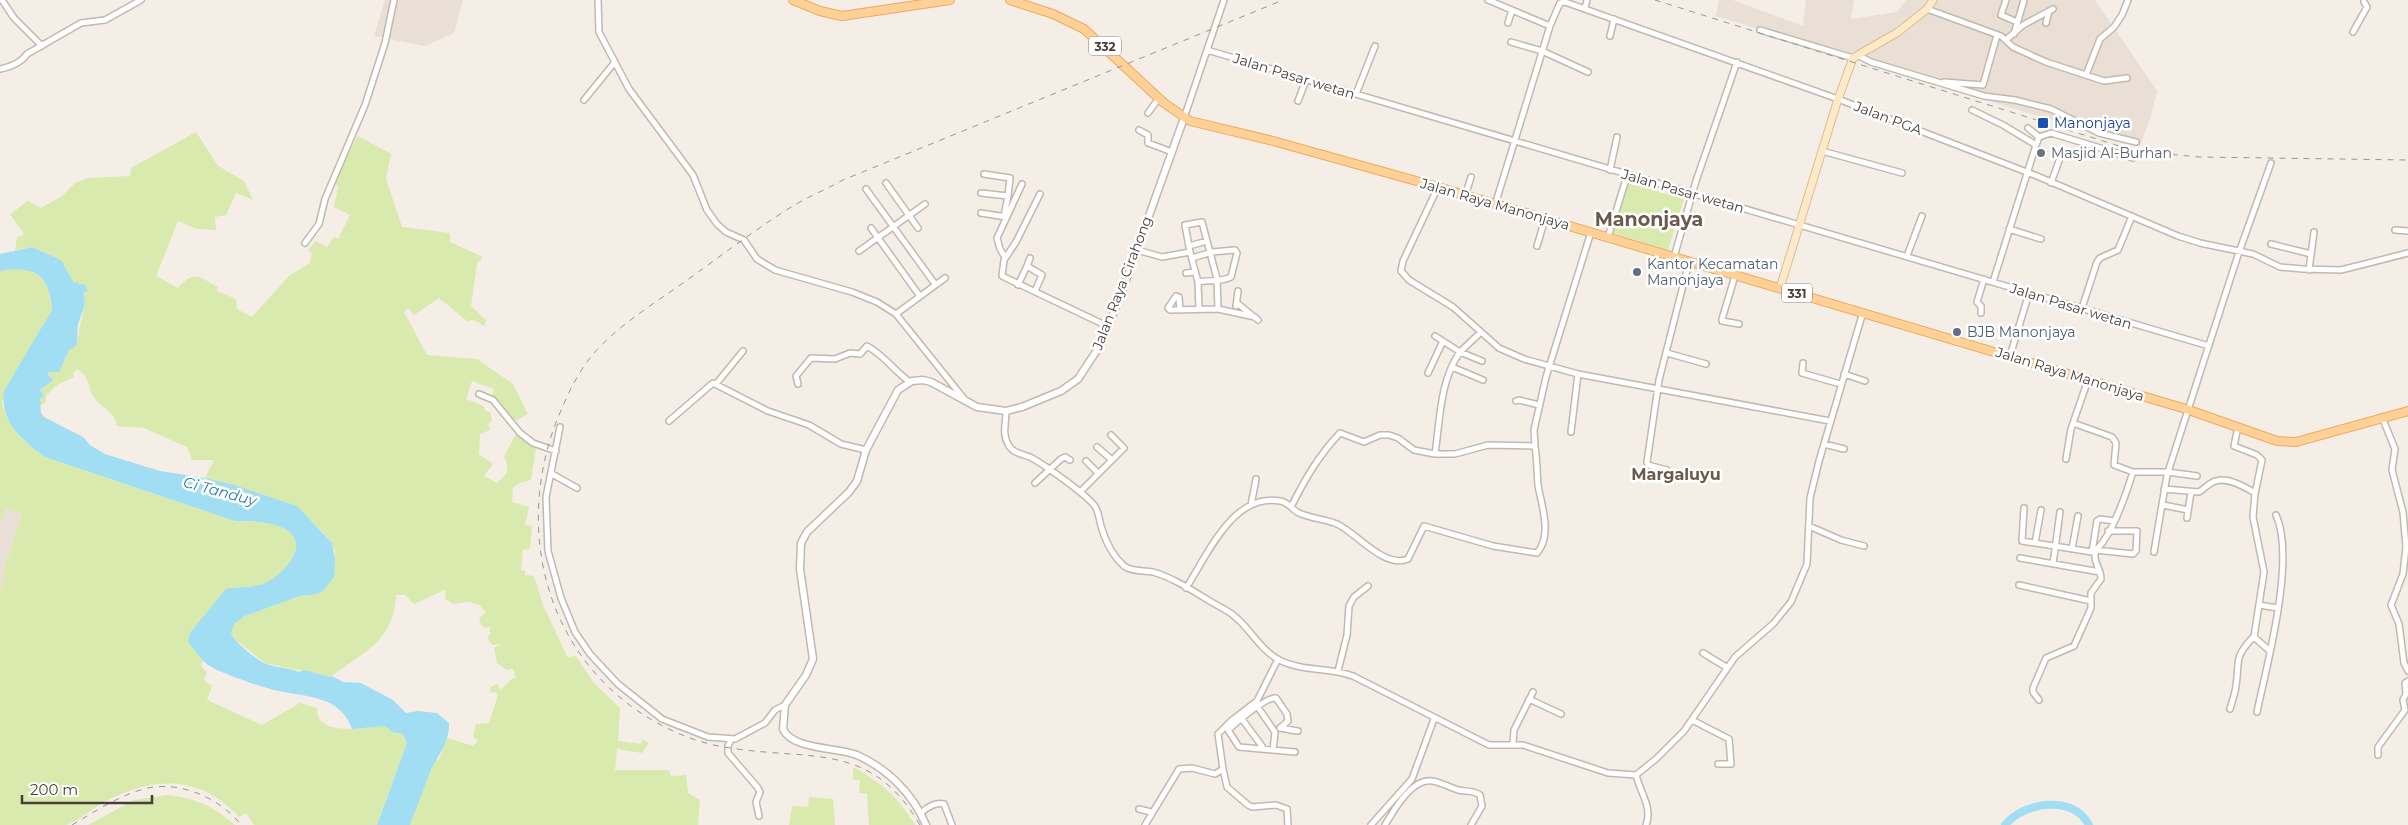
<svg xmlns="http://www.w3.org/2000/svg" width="2408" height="825" font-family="Montserrat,sans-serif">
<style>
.residential{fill:#e9dfd5}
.green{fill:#d8eaae}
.water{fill:#a1def3}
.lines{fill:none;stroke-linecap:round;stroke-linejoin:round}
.river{stroke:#a1def3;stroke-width:8}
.minor-casing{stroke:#c3b8ac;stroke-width:8}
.tertiary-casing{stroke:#c3b8ac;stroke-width:9}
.secondary-casing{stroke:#d9be97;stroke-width:9}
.primary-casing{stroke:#e9ab61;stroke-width:10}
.minor{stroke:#fff;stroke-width:5}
.tertiary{stroke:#fff;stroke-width:6}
.secondary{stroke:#ffe9c7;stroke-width:7}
.primary{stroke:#ffd196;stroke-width:8}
.rail{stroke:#979797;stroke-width:1;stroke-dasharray:6 6;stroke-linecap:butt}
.transit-dot{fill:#1a4fb4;stroke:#fff;stroke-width:2}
.worship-dot{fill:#6b7280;stroke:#fff;stroke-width:2}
.service-dot{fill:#5c6f8a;stroke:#fff;stroke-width:2}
.labels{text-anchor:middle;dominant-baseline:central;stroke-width:5;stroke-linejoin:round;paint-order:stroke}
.shield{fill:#fff;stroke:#7f7872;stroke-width:1}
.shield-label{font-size:12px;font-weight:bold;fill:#483e36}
.street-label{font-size:14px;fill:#483e36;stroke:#fff}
.transit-label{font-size:14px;fill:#164399;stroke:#fff;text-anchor:start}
.worship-label{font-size:14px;fill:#5b616d;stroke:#fff;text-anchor:start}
.service-label{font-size:14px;fill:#4e5e75;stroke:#fff;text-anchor:start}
.water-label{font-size:15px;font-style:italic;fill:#267fa0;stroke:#fff}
.quarter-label{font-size:16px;font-weight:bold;fill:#6b5a4c;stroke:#fff}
.district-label{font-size:19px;font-weight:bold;fill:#6b5a4c;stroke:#fff}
</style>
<rect width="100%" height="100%" fill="#f4eee7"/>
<!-- residential -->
<path class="residential" d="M385,0h78l-9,33 -29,13 -51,-10z
M1719,0h14l70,26 3,-26h48l-3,19 46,-7 9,-12h189l62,91 -6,25 -11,30 -15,-3 -409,-127z
M7,508l15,6 -17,53v14l-3,10 -2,-1v-69z"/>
<!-- green -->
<path class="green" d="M196,132l22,34 26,15 9,19 -17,-7 -10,22 -11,2 1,13 -19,-1 -19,-8 -22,55 22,12c16,-19 21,-11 40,-1l-1,4 19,8 1,10 15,8 38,-42 20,-12 2,-9 -4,-4 8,-9 11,6 7,-10 4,2 12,-24 -16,-8 4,-20 -4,-6 24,-45 33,18 -5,25 16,48 48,6v9l33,15 -6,7 -6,42 15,14 -2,6 -10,-6 -7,1 -28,-23 -25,17 -6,-7 -4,4 23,43 50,4 36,25 15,30 -13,7 -5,-4 -2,1 -17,-21 3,-8 -22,-8 -6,18 18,7 1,5 5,1 2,8 -4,5 2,5 -10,4 -1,20 14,10 -9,12 13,7c11,-9 13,-14 7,-27l12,-22 20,14 -5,32 -12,3 -6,5 -1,14 17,5 -4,18 7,1 -2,23 -7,1 -2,20 4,1v4l9,1 9,29 24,51 3,2 5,-3 19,28 26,25 -2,33 23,3 1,-5 7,4 -7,10 -25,-4 -2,21h54l2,6 15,-1 2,18 12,7 -2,25h-288l21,-55 4,-8 4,-3 8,-21 26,8 5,-6 -5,-3 3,-13 13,-1 9,-28 -2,-3 -5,1 -1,-6 7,-3 3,6 12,-11 4,-1 -3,-9 -6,1 -10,-7 -3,-15 8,-4 -9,1 -4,-4 -1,-5 3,-2 -2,-5 3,-3 -6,2 -5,-3 -2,-7 7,-6 -8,-8 -11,-2 -14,2 -8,-5 1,-8 -2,-1 -30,14 -9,-9h-9c-2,46 -32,57 -66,82l-65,-14 -29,-23 -5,-7 2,-9 12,-8 55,-20 18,-2 6,-4 10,-13 1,-26 -7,-13 -32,-32 -91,-28 9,-18h-22l-5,-13 -43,-19 -27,-2c-4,-17 -12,-15 -22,-27 -9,-12 -3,-21 -18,-30l-4,5 1,3 -17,8 -11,11v6l-7,4 3,-13 -2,-3 12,-9 1,-3 -5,-2 1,-4h10l10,-22 10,-14c-1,-15 10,-28 4,-43l5,-1 -14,-9 -13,-23 -29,-13 -17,3 2,-12 7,-4 -14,-20 18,-13 13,7 21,-12 13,-13 13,-5 42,-2 1,-8z
M1627,183l57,16 -16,51 -56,-17z
M14,269l18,1 10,8 6,9 4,23 -50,92c6,26 22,40 43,55l190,64c17,1 41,-1 55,11 18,15 -6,41 -20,49 -11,6 -22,6 -34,6l-48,55 16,16 -3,8 6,7 -3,7 8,6 -5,14 55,25 38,-22 17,5c-1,31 50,18 69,18l6,6 11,2 4,9 -30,82h-123l-8,-12 -7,4c-41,-44 -88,-40 -137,-14 -11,7 -24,18 -36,22 -12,0 -51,0 -66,0v-235h2l3,-23 17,-53 -15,-6 -7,13v-250z
M853,767c29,16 45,30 62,58h-46l-2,-31 -8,-1 1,-13h-7z
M167,795c27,2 48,12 68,30h-147l46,-25z
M809,797l24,2 2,26h-46l3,-19 16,1z"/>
<!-- water -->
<path class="water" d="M32,247l29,13 13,23 4,-1 1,3 5,-1 4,7 -5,2c5,14 -2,19 -5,32 -1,7 0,14 -2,21l-7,4 -10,22h-10l-1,4 5,2 -1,3 -12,9 4,6 -4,3 1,14 3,4 39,20 7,8 15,9 55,17 45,7 29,7 63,21 35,37 3,16 -1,18 -10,13 -6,4 -18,2 -55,20 -11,8 -3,9c5,11 23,24 33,30 11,5 24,4 35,9l5,-2 26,7 2,-1 11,6 18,1 32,17 13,13 12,-2 19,2 12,10c1,19 -11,32 -18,47l-21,55h-33l30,-82 -4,-9 -11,-2 -7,-6 -33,3c-11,-33 -45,-32 -73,-38 -13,-2 -59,-18 -71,-26 -7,-5 -14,-16 -20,-23l2,-9 36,-44c15,-3 32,0 45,-9 18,-12 41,-40 10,-53 -15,-6 -31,-6 -46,-6l-190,-64c-23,-17 -45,-35 -41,-66l48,-81c-3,-37 -17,-44 -52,-39v-17z"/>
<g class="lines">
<!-- river -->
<path class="river" d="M2005,825c19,-23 68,-31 84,0"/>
<defs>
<path id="minor" d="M2,0l12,18 28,28
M598,0l1,32 30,57 64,86 14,35 10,14 9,8 18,8 13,19 18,11 77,22 25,10 19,12 69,86
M1224,0l-17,50 1002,296
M1488,0l62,26
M2006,0l-5,15 16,7
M1585,8l2,-8
M1927,9l74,27 12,11 33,15 58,19 23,-3
M1508,23l4,-13
M2046,23l3,-12
M1760,30l93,28
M2353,32l14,-25 -3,-5
M2014,34l10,-34
M1610,36l4,-17
M2007,39l16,-14 30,-16
M1511,42l31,9 46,21
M1859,56l12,6 113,34 31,4 36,9 48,24 37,9
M0,69c10,-2 21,-6 27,-15l54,-31 24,-3 36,-20
M2086,75l14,-36 14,-12 8,-12 6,-15
M1944,82l39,3 14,-50
M1356,94l19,-48
M584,100l31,-38
M1298,101l8,-21
M1972,110l31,15 33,20 -43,137
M1148,113l11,-15
M1184,118l23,-68
M2028,128l11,9
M1139,130l9,5v8l24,9
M2036,145l3,-8 12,-4 82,25
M1822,151l80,22
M1610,170l7,-33
M984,174l26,4 -2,18
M886,183l32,45
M2051,183l9,-25 -6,-4
M1438,187l-35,74 -2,10 8,9 44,27 46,41 25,11 54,15 252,47
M866,189l69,95
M981,193l27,3 -4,20
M1040,194l-24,48 -12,18 -2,16 105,50
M1465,196l6,-19
M1495,205l55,-179 10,-23 5,-1 273,97 199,77 141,60 22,7 53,11 27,13 23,2 38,1 67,-17
M981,213l25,4
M871,228l48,67
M2009,229l32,10
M2395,230l13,1
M1608,237l19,-61
M305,243l14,-19 6,-25 40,-94 20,-62 9,-43
M2271,244l40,10
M1189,246l18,-5
M1537,246l8,-27
M1137,250l25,7 28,-5 8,30 1,27
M859,251l66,-47
M1190,252l-5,-27 17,-3 15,57 1,30
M1907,256l15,-40
M1005,257l-5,-8 -3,-11 25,-54
M1674,257l22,-76 41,-119
M1030,258l-3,8 15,9 -7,16
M1192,258l20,-6 23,-2 2,3 -6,24c-9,5 -23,3 -33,5
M2309,270l5,-38
M1186,273l9,-1
M1735,276l-13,43v2l17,3
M1018,285l9,-19
M1237,303l17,14
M1236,306l2,-15
M2082,308l15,-46 3,-4 18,-8 14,-34
M1180,310l-1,-13 -3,-1 -8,12 2,2 48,-1 37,8 3,3
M1981,313v-7l-4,-4 7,-23
M896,314l49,-36
M1435,336l25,16 21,-20
M1667,353l39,11
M2010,356l19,-63
M1803,363l-1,10 38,11
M1452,367l31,13
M1428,373l15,-32
M1844,374l21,7
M716,384l27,-33
M798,384l-2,-8 15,-18 24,1 15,-6 10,1 7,-8c17,9 27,25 43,36
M479,394l14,6 27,33 13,10 23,8
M1516,401l3,-1 20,5
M1006,411c0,11 -4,23 2,33 4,9 14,10 22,13 15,8 54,36 64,48 5,6 5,14 7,21 4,14 12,30 23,40 8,6 19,4 29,6 25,7 48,25 71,37 23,12 33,39 55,51 24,12 50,7 74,16l136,69h34l85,28 28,2 20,-16 28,-28 51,-74 38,-33 18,-22 16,-38 3,-66 9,-37 44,-149
M2382,417l13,32 -3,21 11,42 3,35 -3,27 -12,31 8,19 5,39 4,8
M669,421l44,-38 55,28 41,14 32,19 25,6
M2073,423l39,14 4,6 -2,22 19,7
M560,427l-14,70 2,54 13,47 14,34 15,22 28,30 44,35 46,18 27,2 30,-16 10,-13 10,-5
M2238,427l-4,19 23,9 5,5 -7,34
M1571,432l7,-58
M1824,444l20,5
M1097,447l15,13
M1435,454c5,-34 5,-74 25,-102l22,9
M2066,459l5,-30 17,-49
M1086,461l12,12
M1667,470l-19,-5 -1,-3 12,-82 30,-118
M552,474l25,14
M1035,483l26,-24 4,-2 5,3
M2164,489l35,3c5,-3 11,-10 17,-11 12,-4 29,6 39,12l-2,24 11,55 -10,65 16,14
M1080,492l44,-44 -13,-13
M1251,505l5,-26
M2163,505l25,5
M1291,507c14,-28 28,-52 49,-74l24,9 16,-7h9l9,3 16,12 21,4h20l33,-9 47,1 -1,-16 12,-53 45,-145
M2024,508l-2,33 70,11c17,-7 35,-61 41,-80h35l29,4
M2187,518l4,-26
M1809,526l32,14 23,6
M2035,543l6,-33
M2072,549l6,-33
M2092,552l5,-31 3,-2 14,2
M2154,552l13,-77 71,-220 33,-92
M2020,558l80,14
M2053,564l7,-52
M2019,585l72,16
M1186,588c21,-32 47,-96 94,-87 9,1 12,9 19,12 13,6 28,6 40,12 18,9 46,44 69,34l16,-33 69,20 44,7c16,-18 4,-49 1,-68 -1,-13 -1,-26 -3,-39
M2259,605l19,3
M1703,653l23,14
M1338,671l9,-36 2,-29 5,-9 14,-11
M1529,699l32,15
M2039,700l-6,-8v-4l13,-30 28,-12 17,-38v-15l10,-14c0,-11 -9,-17 -5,-29l37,4 3,-3 1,-20h-29
M1257,706l18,26 -2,18
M2230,709c2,-7 5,-15 6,-23 4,-27 -3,-27 18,-50
M2257,712c10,-48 39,-153 19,-197
M1242,719l22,30
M1692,720l37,19 2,25h-13
M1280,728l8,-7 -1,-7 -11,-16c-10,-1 -40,25 -48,32l11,17 56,5
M1280,728l18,3 -8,-1
M731,740l-3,6v7l30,35 2,4 -4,10 3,14
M1513,743l1,-13 19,-38
M2378,755v-8l27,-37 -2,-10 3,-6 -1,-11 3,-2
M1223,769l4,18 21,18 4,2 24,-2 11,4 1,16
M1636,775c4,17 17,33 10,50
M1139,809l12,3
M921,813c6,-6 15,-11 23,-9l8,21
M1145,825l34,-56 13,-1 23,6 8,-5 -5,-35 13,-13 26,-20 21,-42
M1371,825l41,-46 22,-60
M1385,825c9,-15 27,-47 47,-44 8,1 17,6 26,9 8,2 15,0 22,5l2,11 -11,19"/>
<path id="tertiary" d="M926,825c-13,-31 -38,-56 -69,-70 -20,-8 -65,-5 -74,-26l2,-24 21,-30 7,-16 -13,-90 1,-26 6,-11 42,-40 8,-11 9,-31 32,-60 14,-9 11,-1 8,2 46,25 29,4 16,-4 39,-16 17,-12 23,-35 20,-50 63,-176"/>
<path id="secondary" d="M1780,288l58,-189 15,-41 45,-26 29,-23 6,-9"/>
<path id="primary" d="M793,0l27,11 22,5 108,-16
M1010,0l43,14 31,15 80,74 26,18 83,20 165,46 748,222 91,32 19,1 112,-31"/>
</defs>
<!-- minor casing -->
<use href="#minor" class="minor-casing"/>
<!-- tertiary casing -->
<use href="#tertiary" class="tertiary-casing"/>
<!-- secondary casing -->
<use href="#secondary" class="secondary-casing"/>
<!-- primary casing -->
<use href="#primary" class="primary-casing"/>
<!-- minor -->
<use href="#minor" class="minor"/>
<!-- tertiary -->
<use href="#tertiary" class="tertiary"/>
<!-- secondary -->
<use href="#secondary" class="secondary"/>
<!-- primary -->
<use href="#primary" class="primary"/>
<!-- rail -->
<path class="rail" d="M1655,0l480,151 64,6 209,3
M72,825c24,-14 49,-31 76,-37 34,-7 73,11 93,37
M920,825c-49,-84 -109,-64 -189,-77 -24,-3 -47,-11 -68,-22 -112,-58 -150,-186 -108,-301 10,-25 21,-51 39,-72 25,-28 58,-48 89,-70 35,-25 69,-51 105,-74 17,-11 37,-19 55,-29l440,-180"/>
</g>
<!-- markers -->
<rect class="transit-dot" x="2037" y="117" width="12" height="12" rx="2.5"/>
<circle class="worship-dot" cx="2041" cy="153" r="5"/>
<g class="service-dot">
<circle cx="1637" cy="272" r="5"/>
<circle cx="1957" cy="332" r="5"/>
</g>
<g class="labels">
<!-- shield labels -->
<g class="shield">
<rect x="1089" y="36.5" width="32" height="19" rx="4"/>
<rect x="1782" y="283.5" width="30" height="19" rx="4"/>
</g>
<g class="shield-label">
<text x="1105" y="46">332</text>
<text x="1797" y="293">331</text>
</g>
<!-- street labels -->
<g class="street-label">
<text transform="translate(1294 76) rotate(17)">Jalan Pasar wetan</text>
<text transform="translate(1888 118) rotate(21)">Jalan PGA</text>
<text transform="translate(1683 191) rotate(16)">Jalan Pasar wetan</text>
<text transform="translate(1495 204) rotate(16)">Jalan Raya Manonjaya</text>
<text transform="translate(1122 283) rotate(-69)">Jalan Raya Cirahong</text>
<text transform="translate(2071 306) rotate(17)">Jalan Pasar wetan</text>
<text transform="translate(2070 374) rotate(17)">Jalan Raya Manonjaya</text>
</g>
<!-- transit labels -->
<g class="transit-label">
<text x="2054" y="123">Manonjaya</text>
</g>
<!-- worship labels -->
<g class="worship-label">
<text x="2051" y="153">Masjid Al-Burhan</text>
</g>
<!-- service labels -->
<g class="service-label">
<text x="1647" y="264">Kantor Kecamatan<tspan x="1647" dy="16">Manonjaya</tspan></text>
<text x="1967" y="332">BJB Manonjaya</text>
</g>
<!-- water labels -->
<g class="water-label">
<text transform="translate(220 491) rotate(15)">Ci Tanduy</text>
</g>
<!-- quarter labels -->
<g class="quarter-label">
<text x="1676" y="474">Margaluyu</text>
</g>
<!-- district labels -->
<g class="district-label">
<text x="1649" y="219">Manonjaya</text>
</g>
</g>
<!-- scale -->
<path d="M22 795v8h130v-8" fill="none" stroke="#483e36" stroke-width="2.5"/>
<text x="30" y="795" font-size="15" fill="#483e36" stroke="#ffffff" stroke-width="4" paint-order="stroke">200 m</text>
</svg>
